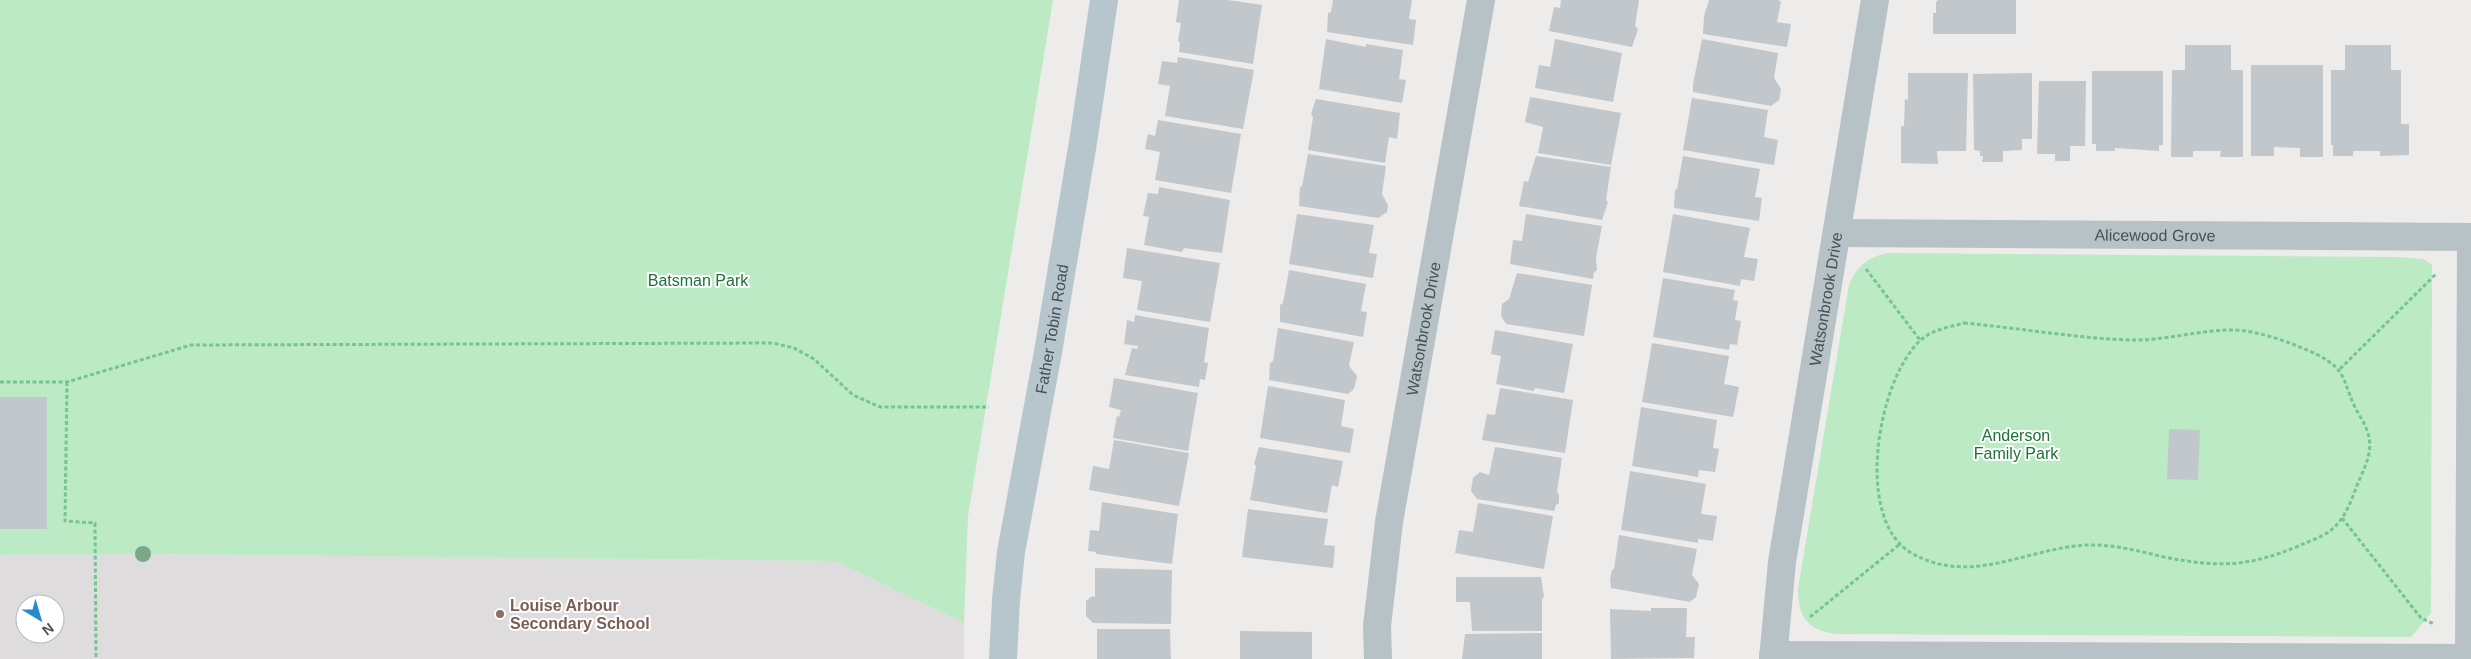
<svg xmlns="http://www.w3.org/2000/svg" width="2471" height="659" font-family="Arial,sans-serif">
<style>
.education{fill:#dfdcdd;fill-rule:evenodd}
.green{fill:#bbeac5}
.building{fill:#c2c7cb}
.lines{fill:none;stroke-linecap:round;stroke-linejoin:round}
.path{stroke:#76c590;stroke-width:3;stroke-dasharray:4 2.5;stroke-linecap:butt}
.street{stroke:#b7c2c7;stroke-width:28}
.secondary{stroke:#b7c5cc;stroke-width:28}
.tree{fill:#7aa889}
.education-dot{fill:#8d6e63;stroke:#fff;stroke-width:2}
.labels{text-anchor:middle;dominant-baseline:central;stroke-width:4;stroke-linejoin:round;paint-order:stroke}
.street-label{font-size:16px;fill:#455157;stroke:#fff}
.park-label{font-size:16px;fill:#1c7238;stroke:#fff}
.education-label{font-size:16px;font-weight:bold;fill:#785e54;stroke:#fff;text-anchor:start}
</style>
<rect width="100%" height="100%" fill="#eeebeb"/>
<!-- education -->
<path class="education" d="M143,554l692,7 129,62v36h-964v-104zM25,604h30v30h-30z"/>
<!-- green -->
<path class="green" d="M0,0h1053l-85,516 -4,107 -129,-62 -692,-7 -143,1z
M1887,253l510,4 26,2 9,6 -1,348 -20,24 -576,-3c-28,-5 -37,-17 -37,-45l51,-304c8,-19 18,-27 38,-32z"/>
<!-- building -->
<path class="building" d="M1179,0h49l34,5 -9,59 -74,-12 1,-10 -2,-1 3,-18 -5,-1z
M1333,0h79l-3,19 7,1 -3,25 -86,-13 1,-19 3,-1z
M1561,0h78l-4,26 3,3 -6,18 -83,-16 5,-24 6,1z
M1709,0h69l3,2 -4,20 14,2 -4,23 -84,-13 1,-18z
M1938,0h78v34h-83v-21h3v-11z
M1326,39l40,8v-3l37,6 -4,29 7,1 -4,23 -83,-14z
M1555,39l67,14 -9,49 -78,-14 4,-23 11,2z
M1702,39l76,14 -4,25 7,11 -2,11 -8,6 -78,-14v-8z
M2185,45h46v25h12v87h-23l1,-6h-28v6h-22l1,-87h13z
M2345,45h46v25h10v54h8v31l-29,1v-5h-27v5h-20v-11h-2v-75h14z
M1178,57l76,13 -11,59 -78,-13 5,-30 -12,-2 4,-23 15,2z
M2251,65h72v92h-23v-9l-26,-1v9h-23z
M2092,71h71v74h-4v6l-44,-3v3h-19v-7h-4z
M1908,73h60l-2,78h-29l1,13 -37,-1v-37h3l1,-27 3,1z
M2032,73v66h-10v11l-19,1v11h-21l1,-6h-3v-5l-6,-1 -1,-76z
M2039,81h47l-1,65h-15v15h-15v-7h-18z
M1530,97l91,16 -10,52 -73,-12 5,-26 -18,-5z
M1692,98l76,12 -4,27 14,3 -4,25 -91,-15z
M1316,99l84,14 -3,26 -8,-2 -4,26 -77,-13 5,-33 -2,-3z
M1158,120l83,14 -10,59 -76,-13 5,-28 -15,-3 3,-15 7,2z
M1308,154l78,12 -4,28 6,11 -1,7 -9,6 -79,-12 1,-19 2,-1z
M1536,156l75,11 -5,33 2,2 -6,18 -83,-14 5,-25 4,1z
M1683,156l77,13 -5,28 7,1 -3,23 -85,-13 1,-18 2,-1z
M1159,187l71,13 -8,53 -38,-5 -2,4 -38,-7 5,-28 -6,-1 5,-23 10,1z
M1297,214l77,11 -5,28 8,1 -4,24 -84,-14z
M1526,214l76,12 -6,32 1,12 -3,2 -1,7 -83,-15 3,-24 9,1z
M1673,214l77,14 -6,29 14,2 -4,22 -13,-2 -1,7 -77,-14z
M1127,248l93,15 -10,59 -73,-12 5,-29 -19,-3z
M1289,270l77,14 -5,27 6,1 -4,25 -83,-15v-17l3,-2z
M1517,273l75,12 -8,51 -78,-12 -5,-8 1,-12 7,-5z
M1663,278l72,12 -2,10 5,1 -3,19 6,1 -4,24 -7,-1 -1,6 -76,-13z
M1135,315l74,13 -5,34 4,1 -3,17 -5,-1 -1,8 -74,-12 7,-27 5,1 1,-3 -14,-2 3,-24 7,2z
M1278,328l76,14 -5,24 8,10 -3,13 -6,5 -79,-14 1,-17 3,-2z
M1495,330l78,14 -9,49 -29,-5 -1,3 -38,-7 5,-28 -10,-2z
M1652,343l77,13 -5,28 15,3 -6,30 -91,-15z
M1114,378l84,15 -10,58 -75,-13 4,-22 2,1 2,-7 -12,-3z
M1268,386l77,14 -4,26 13,3 -4,24 -90,-15z
M1500,388l73,12 -8,53 -83,-13 5,-26 8,1z
M0,397h47v132h-47z
M1641,407l76,13 -4,28 6,1 -4,23 -16,-2 -1,7 -66,-11z
M2169,429l31,1 -2,50 -31,-1z
M1114,440l75,13 -10,53 -90,-16 4,-24 16,3z
M1259,447l84,14 -5,26 -6,-2 -5,28 -77,-13 6,-34 -2,-2z
M1495,447l67,11 -5,34 2,2v9l-3,2 -2,6 -77,-12 -6,-8 2,-13 7,-6 9,3z
M1630,471l76,13 -5,30 16,2 -4,25 -15,-2v4l-77,-13z
M1102,502l76,12 -6,50 -76,-10v-2l-8,-1 2,-21 9,1z
M1478,503l75,13 -9,53 -89,-16 4,-23 14,2z
M1248,509l80,10 -4,26 11,1 -2,22 -91,-11z
M1619,535l78,14 -5,26 7,9 -3,13 -6,5 -79,-14 -1,-8 2,-10 2,-1z
M1095,568l77,2 -1,54 -78,-1 -7,-7v-15l6,-5 3,1z
M1456,577h85l3,20 -2,2v32h-70l-2,-29h-14z
M1651,608h36l-1,29h9l-1,21 -83,1 -1,-50 41,2z
M1097,629h73l1,30h-74z
M1240,631l72,1v27h-72z
M1542,633v26h-80l3,-25z"/>
<g class="lines">
<!-- path -->
<path class="path" d="M1866,269l54,71
M1964,323c55,5 110,15 166,17 34,1 68,-10 102,-10 26,0 63,14 86,25 28,15 24,23 36,50 4,9 11,18 14,28 6,20 -5,37 -12,55 -6,16 -12,32 -26,43 -8,6 -20,10 -29,14 -52,22 -82,23 -137,12 -30,-7 -58,-15 -89,-11 -57,7 -106,38 -162,8 -61,-33 -35,-178 9,-215 12,-10 28,-12 42,-16z
M2340,369l96,-95
M0,382h67l124,-37 582,-2 21,5 20,11 39,36 27,12h109
M67,382l-2,139 30,2 1,136
M2342,518l79,100 13,6
M1810,617l90,-73"/>
<!-- street -->
<g class="street">
<path id="s1" d="M1837,233l634,4"/>
<path d="M1773,655l698,3"/>
<path id="s2" d="M1378,659l-1,-33 12,-104 92,-522"/>
<path id="s3" d="M1773,659l9,-97 93,-562"/>
<path d="M2469,659l2,-409"/>
</g>
<!-- secondary -->
<path class="secondary" id="s4" d="M1003,659l3,-59 5,-48 37,-200 36,-216 20,-136"/>
</g>
<!-- trees -->
<circle class="tree" cx="143" cy="554" r="8"/>
<!-- markers -->
<circle class="education-dot" cx="500" cy="614" r="5"/>
<g class="labels">
<!-- street labels -->
<g class="street-label">
<text stroke="none"><textPath href="#s1" startOffset="318">Alicewood Grove</textPath></text>
<text stroke="none"><textPath href="#s3" startOffset="364">Watsonbrook Drive</textPath></text>
<text stroke="none"><textPath href="#s4" startOffset="334">Father Tobin Road</textPath></text>
<text stroke="none"><textPath href="#s2" startOffset="334">Watsonbrook Drive</textPath></text>
</g>
<!-- park labels -->
<g class="park-label">
<text x="698" y="280">Batsman Park</text>
<text x="2016" y="435">Anderson<tspan x="2016" dy="18">Family Park</tspan></text>
</g>
<!-- education labels -->
<g class="education-label">
<text x="510" y="605">Louise Arbour<tspan x="510" dy="18">Secondary School</tspan></text>
</g>
</g>
<!-- north arrow -->
<g transform="translate(40 619) rotate(142)"><circle r="24" fill="#ffffff" stroke="#b5b9bc"/>
<path d="M0-4L9 19L0 12L-9 19Z" fill="#258cce"/>
<text y="-8" font-size="14" font-weight="bold" text-anchor="middle" fill="#455157">N</text>
</g>
</svg>
